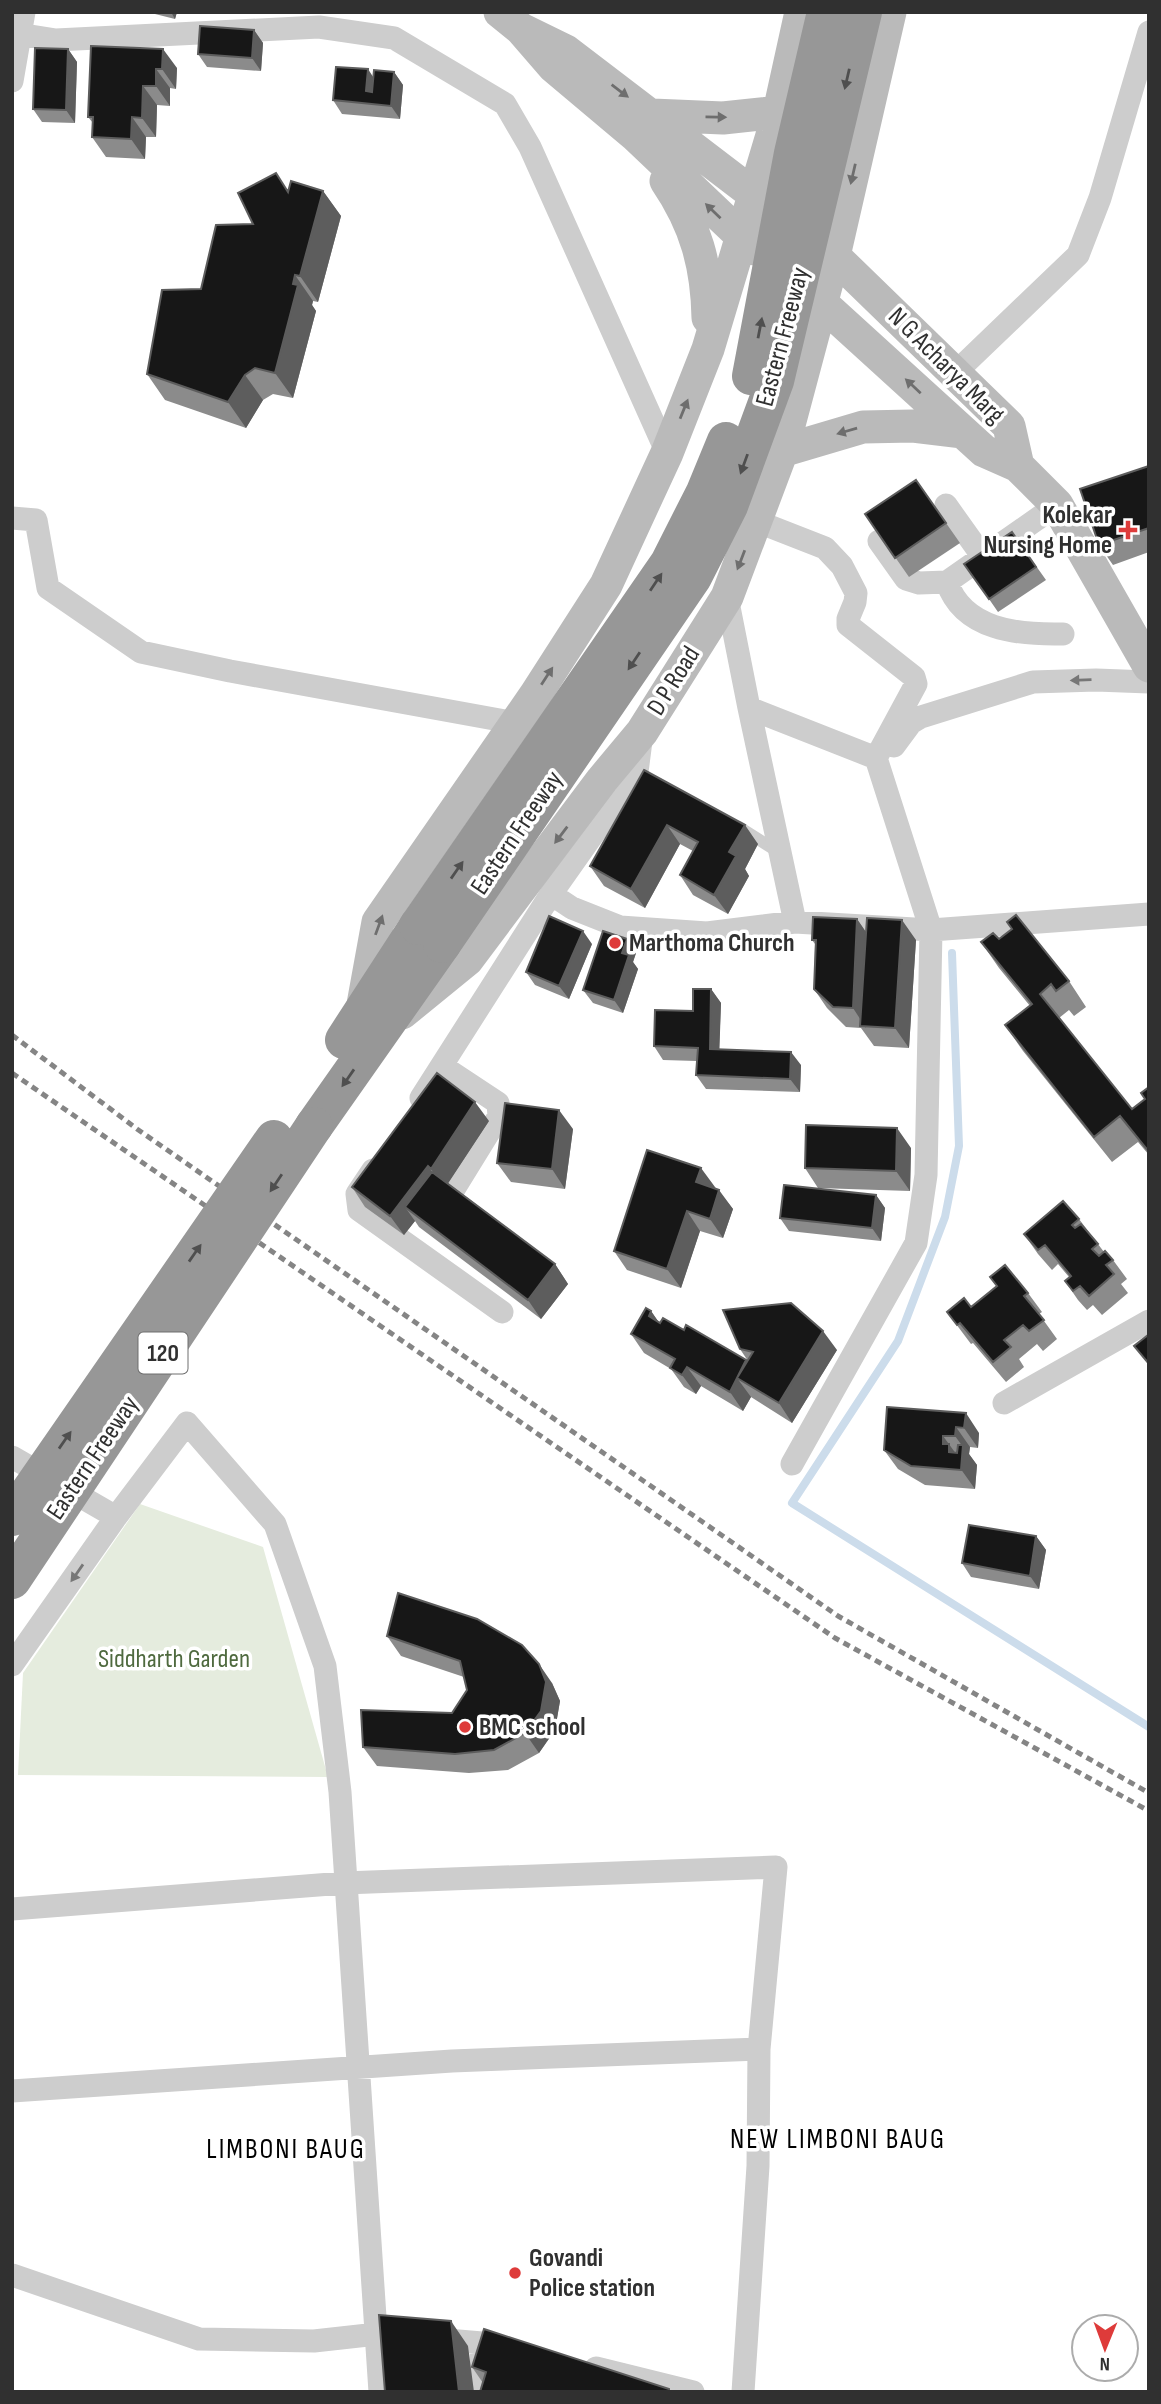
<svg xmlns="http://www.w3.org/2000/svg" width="1161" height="2404" font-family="'Sofia Sans Condensed',sans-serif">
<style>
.green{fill:#e5ecde}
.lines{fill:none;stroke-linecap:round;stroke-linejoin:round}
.stream{stroke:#ccdceb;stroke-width:8}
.service{stroke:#cdcdcd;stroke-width:12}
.minor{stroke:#cdcdcd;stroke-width:23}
.secondary{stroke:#bababa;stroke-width:33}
.motorway{stroke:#979797;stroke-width:38}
.rail{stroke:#858585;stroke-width:5;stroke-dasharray:7 5;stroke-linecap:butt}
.motorway-bridge{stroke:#979797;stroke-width:38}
.wall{fill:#8b8b8b}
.shaded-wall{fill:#5d5d5d}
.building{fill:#171717;stroke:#5d5d5d;stroke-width:2}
.oneway{fill:#4f4f4f}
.oneway2{fill:#6e6e6e}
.oneway3{fill:#777}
.poi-dot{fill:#de3b3a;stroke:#fff;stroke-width:2.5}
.labels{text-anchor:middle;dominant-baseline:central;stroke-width:7;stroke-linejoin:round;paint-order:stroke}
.shield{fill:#fff;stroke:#6e6e6e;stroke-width:2}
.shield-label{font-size:24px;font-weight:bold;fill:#303030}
.street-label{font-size:26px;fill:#303030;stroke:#fff}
.poi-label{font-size:26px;font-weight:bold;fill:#303030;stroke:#fff;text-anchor:start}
.park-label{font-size:26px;fill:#4f6a3f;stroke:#fff}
.neighbourhood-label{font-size:28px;letter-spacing:2px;fill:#000;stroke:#fff}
</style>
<rect width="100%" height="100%" fill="#fff"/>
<!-- green -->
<path class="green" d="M140,1504l123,43 65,230 -310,-2 5,-102z"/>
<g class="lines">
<!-- stream -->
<path class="stream" d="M952,953l7,193 -14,71 -47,124 -106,162 357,224"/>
<!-- service -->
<path class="service" d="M739,827l41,26"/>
<!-- minor -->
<path class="minor" d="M12,33l44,7 263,-13 75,11 111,66 25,43 137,306
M12,81l12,-69
M955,373l123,-118 22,-57 49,-166
M946,505l37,52
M12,518l24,2 12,68 93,64 89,19 286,52
M756,521l69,27 17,18 14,27 -1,9 -7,17v6l66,52 2,7 -40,74 55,172 -5,245 -10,68 -124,221
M879,541l27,38 13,4 28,-1 110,-77
M947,582c16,48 71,53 116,52
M727,597l22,111 46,214 136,8 218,-16
M749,708l127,50
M642,733l-5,39 -86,122 21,14 48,19 87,6 88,-11
M894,746l17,-23 10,-6 112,-35 63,-2 53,2
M442,1066l56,37 1,13 -45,73
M421,1098l130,-204
M373,1170l-16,24 2,16 143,102
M1004,1403l145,-82
M12,1457l104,60 71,-94 88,101 50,142 15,126 40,600
M12,1665l104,-148
M12,1909l332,-26 432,-16 -17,182 -1,117 -15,226
M12,2091l440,-30 307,-12
M12,2275l187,64 115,2 63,-7 13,1
M435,2339l47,4 26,6
M596,2368l97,24
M481,2392v-43"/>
<!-- secondary -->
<path class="secondary" d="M500,12l21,17 32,37 82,69 120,114
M521,29l45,22 203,155
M652,115l71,3 56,-6
M666,181c30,44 41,85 42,137
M820,245l14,11 175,170 9,40 39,39 92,161
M806,289l178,162 34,15
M782,451l81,-24 50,-1 50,6
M362,1010l16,-88 158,-228 70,-109 61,-132 41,-104 71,-237 22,-100
M402,1013l65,-53 135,-180 40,-48 85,-135 55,-146 52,-195 56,-244"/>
<!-- motorway -->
<path class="motorway" d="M344,1040l74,-114
M314,1126l128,-182"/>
<!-- rail -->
<path class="rail" d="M12,1035l125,94 701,487 311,177
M12,1073l823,565 314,173"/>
<!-- motorway-bridge -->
<path class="motorway-bridge" d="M751,376l42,-223 33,-141
M418,926l251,-363 36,-71 21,-51
M442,944l251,-367 36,-71 46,-125 88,-369
M12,1517l262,-378
M12,1580l302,-454"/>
</g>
<!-- wall -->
<path class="wall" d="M147,12h30l-2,7z
M254,30l9,13 -2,28 -54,-4 -9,-13z
M91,46l86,22 -1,21 -6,-1v18l-13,-1 -1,32h-10l-1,22 -39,-2 -14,-20 1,-14 -5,-6z
M68,49l9,13 -2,61 -33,-1 -9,-13z
M394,72l9,13 -3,34 -58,-5 -9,-14 41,-23z
M288,191h35l18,25 -23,86 -5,-1 -1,4 4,6 -23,87 -20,-4 -10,6 -17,28 -81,-28 -18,-26 54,-85 52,-65z
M1149,466v86l-36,13 -14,-20z
M916,480l44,63 -51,34 -44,-63z
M1012,532l34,48 -48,32 -9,-13z
M644,770l114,74 -13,25 4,7 -21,38 -35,-19 -13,-20 13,-24 -13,-7 -35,64 -41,-22 -14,-20z
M857,919l9,13 50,8 -7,108 -35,-2 -13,-18 -15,-1 -19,-19 -13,-19 1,-45 -3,-4z
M627,939l9,14 -3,9 5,7 -15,44 -30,-10 -10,-13z
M999,939l70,42 17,26 -12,9 -5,-6 -10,8 73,91 13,-10 4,-12v68l-11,-13 -26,20 -89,-111 -18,-26 25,-19 -31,-38 -18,-26z
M592,944l-23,55 -34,-14 -9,-13z
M711,989l10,14 -2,46 82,16 -1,27 -94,-3 -10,-14 1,-14 -34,-1 -9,-14 39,-35z
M489,1121l-41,62 107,81 13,20 -27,35 -122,-92 -4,-6 -11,14 -39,-28 -13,-20z
M573,1129l-8,60 -54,-7 -14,-19z
M911,1148l-1,43 -92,-3 -13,-20z
M715,1187l18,22 -10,29 -23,-7 -19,57 -54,-18 -13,-19z
M876,1195l9,13 -4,33 -92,-10 -9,-13z
M1079,1219l25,33 9,8 14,19 -6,5 7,9 -26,22 -9,-10 -6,5 -9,-10 -13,-19 4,-4 -11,-13 -6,6 -14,-16 -14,-20z
M990,1277l38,16 14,19 -3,2 18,25 -14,12 -6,-7 -18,15 5,8 -18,15 -33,-39 -2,1 -24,-32 24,-5 26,-20z
M651,1311l8,12 25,7 63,32 1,-1 -8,-12 97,1 -45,73 -41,-26 -8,14 -42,-25 -5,8 -12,-7 -13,-18 -27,-16 -13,-19z
M887,1407l92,26 -1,15 -8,-1 -1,7 8,11 -2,24 -50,-4 -27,-16 -14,-19z
M1036,1536l10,14 -7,39 -68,-12 -9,-14z
M387,1636l165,47 8,18 -5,29 -16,23 -31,17 -39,3 -92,-7 -14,-19 89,-34 15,-23 -3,-13 -63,-21z
M472,2367l197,22 -186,-6z"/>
<!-- shaded-wall -->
<path class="shaded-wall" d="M171,12h6l-2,7z
M254,30l9,13 -2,28 -9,-13z
M68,49l9,13 -2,61 -9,-13z
M163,49l14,19 -1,21 -14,-20z
M156,69l14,19v18l-14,-20z
M368,69l9,14 -2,21 -9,-13z
M394,72l9,13 -3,34 -9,-13z
M143,86l14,19 -1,32 -14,-19z
M132,117l14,20 -1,22 -14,-20z
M323,191l18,25 -23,86 -18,-26z
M295,275l18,26 -1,4 4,6 -23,87 -18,-25z
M245,375l18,25 -17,28 -18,-26z
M667,825l13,19 -35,64 -14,-19z
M745,825l13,19 -13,25 4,7 -21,38 -14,-19 15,-43z
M857,919l13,19 -4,90 -13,-20z
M902,920l14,20 -7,108 -14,-20z
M583,931l9,13 -23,55 -10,-13z
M627,939l9,14 -3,9 5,7 -15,44 -9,-13 8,-47z
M711,989l10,14 -2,59 -9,-13z
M791,1052l10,13 -1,27 -10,-13z
M475,1102l14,19 -44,67 -14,-19z
M559,1110l14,19 -8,60 -13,-20z
M897,1128l14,20 -1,43 -14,-20z
M428,1166l13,20 -36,21 10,14 -11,14 -14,-19z
M701,1168l14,19 -5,14 -14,-19z
M719,1190l14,19 -10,29 -13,-19z
M876,1195l9,13 -4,33 -9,-13z
M687,1211l13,20 -19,57 -14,-19z
M555,1264l13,20 -27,35 -13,-19z
M651,1311l14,20 -16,-15z
M823,1331l14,19 -45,73 -13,-20z
M746,1360l13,20 -22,-2 14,19 -8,14 -13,-19z
M687,1367l14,19 -5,8 -14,-19z
M966,1413l13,20 -1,15 -14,-20z
M956,1427l14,20 -1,7 8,11 -2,24 -32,-45v-8l19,26 1,-15 -8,-11z
M1036,1536l10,14 -7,39 -9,-13z
M539,1664l13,19 8,18 -5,29 -16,23 -14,-20z
M451,2321l17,25 6,46h-15z"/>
<!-- building -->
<path class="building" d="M200,26l54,4 -2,28 -54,-4z
M91,46l72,3 -1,20h-6v17h-13l-1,32 -10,-1 -1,22 -39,-2 1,-20h-5z
M35,48l33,1 -2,61 -33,-1z
M336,67l32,2 -2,22 6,1 2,-22 20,2 -3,34 -58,-6z
M276,173l12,19 3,-11 32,10 -23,85 -5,-1 -2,9 5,1 -23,88 -20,-5 -10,7 -17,27 -81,-28 15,-84 39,-1 15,-64 37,-1 -15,-31z
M1149,466v62l-50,17 -19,-56z
M916,480l30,43 -51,35 -30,-44z
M1012,532l24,35 -47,32 -25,-35z
M644,770l101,55 -16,27 7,4 -22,39 -34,-20 18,-33 -31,-17 -36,64 -41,-23z
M1016,915l53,66 -13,10 -5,-7 -11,10 92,115 13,-10 -4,-6 8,-6v65l-29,-36 -26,21 -89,-112 27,-21 -51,-62 12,-9 6,6 13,-10 -5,-7z
M549,916l34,15 -24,55 -33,-14z
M813,917l44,2 -4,89 -20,-1 -19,-18 2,-49h-4z
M867,918l35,2 -7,108 -35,-2z
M603,931l24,8 -5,14 7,2 -15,45 -31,-10z
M693,989h18l-1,60 81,3 -1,27 -94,-4 2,-27 -44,-2 1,-36 38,1z
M437,1073l38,29 -44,67 -3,-3 -38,50 -38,-29z
M505,1103l54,7 -7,59 -55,-6z
M806,1125l91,3 -1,43 -91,-3z
M647,1150l54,18 -5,14 23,8 -9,29 -23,-8 -20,58 -53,-18z
M432,1172l123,92 -27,36 -123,-93z
M784,1185l92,10 -4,33 -92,-10z
M1063,1201l16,18 -7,6 3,3 6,-4 17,20 -6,5 7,7 6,-5 8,9 -7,5 8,9 -25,22 -9,-10 -7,5 -8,-10 6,-5 -26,-31 -7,5 -14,-16z
M1005,1265l23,28 -4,3 20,24 -15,11 -6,-6 -19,15 7,7 -18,15 -33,-39 -3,2 -10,-13 17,-14 7,9 26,-21 -7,-9z
M791,1303l32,28 -44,72 -42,-25 16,-26 -13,-3 -17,-39z
M646,1308l5,3 -2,5 11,7 3,-5 21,12 2,-5 60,35 -16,32 -43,-25 -5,8 -12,-7 5,-9 -44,-25z
M1148,1335l1,2v27l-15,-18z
M887,1407l79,6 -2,15 -8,-1 -1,9h-12v8h6v8l8,1 1,-8h5l-2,25 -50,-4 -27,-16z
M969,1525l67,11 -6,40 -68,-13z
M398,1593l79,26 45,26 17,19 7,18 -5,29 -16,22 -31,17 -39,4 -92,-7 -2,-37 91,3 15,-23 -7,-29 -73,-25z
M379,2315l72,6 8,71h-74z
M484,2329l185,60v3h-189l6,-20 -14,-5z"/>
<!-- one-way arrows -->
<defs><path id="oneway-solid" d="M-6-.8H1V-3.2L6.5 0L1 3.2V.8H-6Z" transform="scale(1.75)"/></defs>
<g class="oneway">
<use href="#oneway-solid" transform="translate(847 79) rotate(103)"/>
<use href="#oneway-solid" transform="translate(760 328) rotate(-79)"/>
<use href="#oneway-solid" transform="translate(744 464) rotate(110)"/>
<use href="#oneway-solid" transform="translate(656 582) rotate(-56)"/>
<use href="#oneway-solid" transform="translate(634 661) rotate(124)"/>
<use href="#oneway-solid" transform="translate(457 870) rotate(-55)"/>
<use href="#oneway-solid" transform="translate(348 1078) rotate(125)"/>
<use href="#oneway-solid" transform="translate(276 1183) rotate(124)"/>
<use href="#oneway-solid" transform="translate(195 1253) rotate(-55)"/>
<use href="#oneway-solid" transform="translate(65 1440) rotate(-55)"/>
</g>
<g class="oneway2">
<use href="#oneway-solid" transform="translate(620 91) rotate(37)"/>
<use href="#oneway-solid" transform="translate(716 117) rotate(1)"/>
<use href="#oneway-solid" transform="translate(853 174) rotate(103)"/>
<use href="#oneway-solid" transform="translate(713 211) rotate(-136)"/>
<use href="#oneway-solid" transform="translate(913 386) rotate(-137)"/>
<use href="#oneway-solid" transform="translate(684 409) rotate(-68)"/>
<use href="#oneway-solid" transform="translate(847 431) rotate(164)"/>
<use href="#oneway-solid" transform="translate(741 560) rotate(111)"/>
<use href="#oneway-solid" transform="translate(547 676) rotate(-57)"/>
<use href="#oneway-solid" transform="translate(561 835) rotate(127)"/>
<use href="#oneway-solid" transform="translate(379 925) rotate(-70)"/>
</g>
<g class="oneway3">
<use href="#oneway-solid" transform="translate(1081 680) rotate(178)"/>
<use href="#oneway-solid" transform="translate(77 1573) rotate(125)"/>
</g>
<!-- markers -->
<g class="poi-dot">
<path d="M1124.5 519.5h7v7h7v7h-7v7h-7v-7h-7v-7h7z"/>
<circle cx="615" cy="943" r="7"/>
<circle cx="465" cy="1727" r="7"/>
<circle cx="515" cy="2273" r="7"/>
</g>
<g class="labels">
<!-- shield labels -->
<rect class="shield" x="138.5" y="1332.5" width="49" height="41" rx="5"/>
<g class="shield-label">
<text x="163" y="1353">120</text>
</g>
<!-- street labels -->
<g class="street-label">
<text transform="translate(783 337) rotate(-75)">Eastern Freeway</text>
<text transform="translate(946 366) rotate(45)">N G Acharya Marg</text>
<text transform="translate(674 681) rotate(-58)">D P Road</text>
<text transform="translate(517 833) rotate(-56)">Eastern Freeway</text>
<text transform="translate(93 1458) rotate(-56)">Eastern Freeway</text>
</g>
<!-- poi labels -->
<g class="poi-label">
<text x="1112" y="515" text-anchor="end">Kolekar<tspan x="1112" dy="30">Nursing Home</tspan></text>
<text x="629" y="943">Marthoma Church</text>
<text x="479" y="1727">BMC school</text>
<text x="529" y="2258">Govandi<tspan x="529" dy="30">Police station</tspan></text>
</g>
<!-- park labels -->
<g class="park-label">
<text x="174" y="1659">Siddharth Garden</text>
</g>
<!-- neighbourhood labels -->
<g class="neighbourhood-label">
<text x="838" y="2139">NEW LIMBONI BAUG</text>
<text x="286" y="2149">LIMBONI BAUG</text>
</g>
</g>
<!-- border -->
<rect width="1161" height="2404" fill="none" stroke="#303030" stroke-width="28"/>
<!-- north arrow -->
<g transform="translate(1105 2348) rotate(181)"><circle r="33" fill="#ffffff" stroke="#acacac" stroke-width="2"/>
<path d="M0-5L12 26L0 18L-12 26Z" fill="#de3b3a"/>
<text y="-10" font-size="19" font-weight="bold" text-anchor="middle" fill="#303030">N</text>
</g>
</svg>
